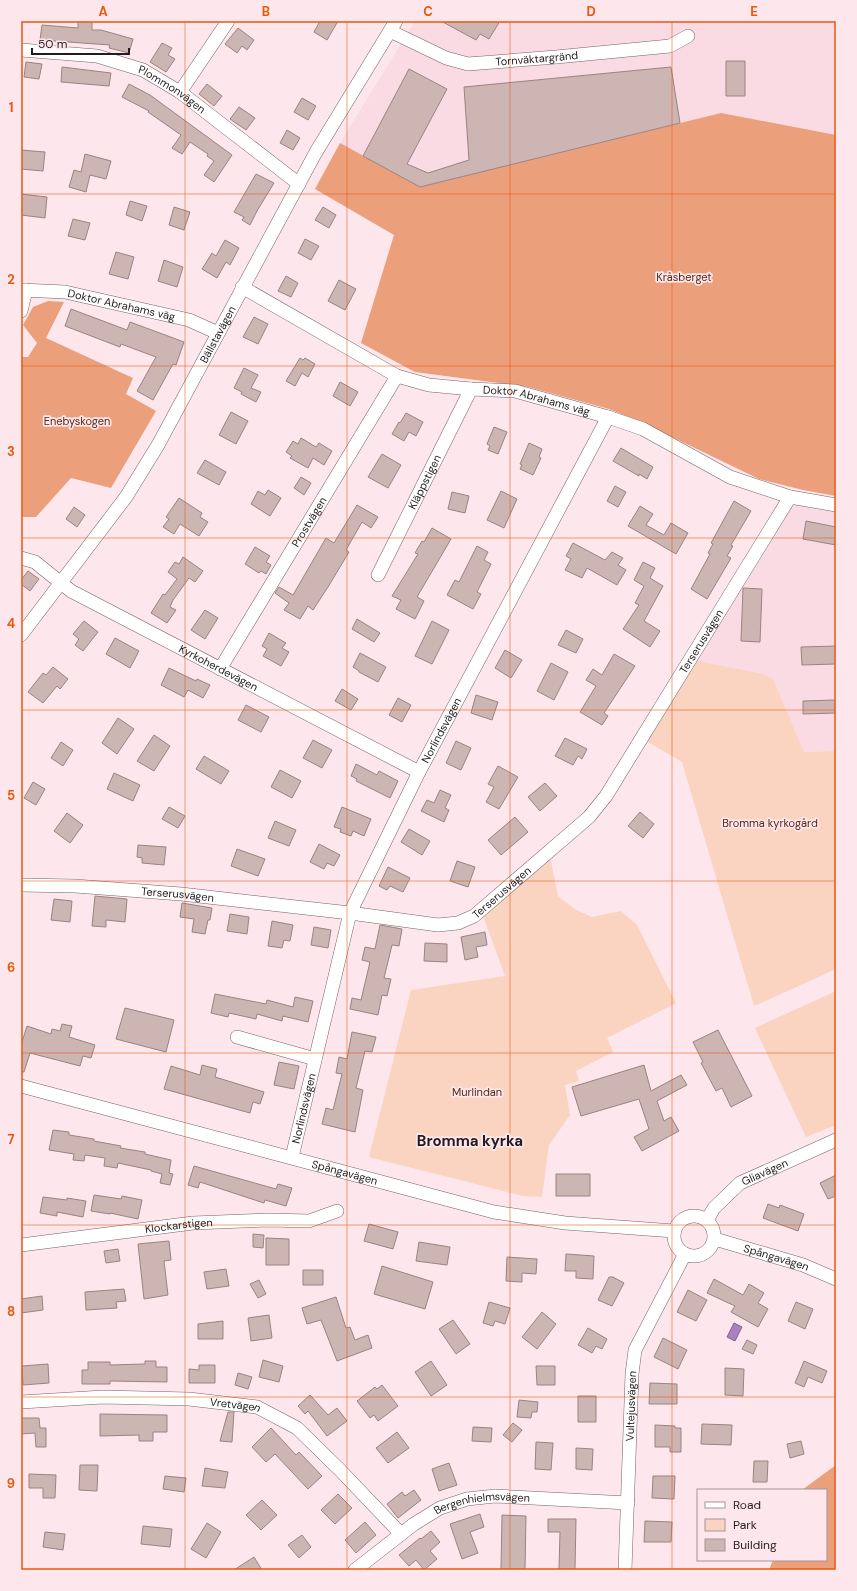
<svg xmlns="http://www.w3.org/2000/svg" width="857" height="1591" font-family="'DM Sans',sans-serif">
<style>
.built{fill:#fadae3}
.green{fill:#fad3c1}
.forest{fill:#eb9f7b}
.water{fill:#aa80c0;stroke:#82628f}
.building{fill:#ccb5b3;stroke:#998482}
.lines{fill:none;stroke-linecap:round;stroke-linejoin:round}
.minor-casing{stroke:#756267;stroke-width:14}
.minor{stroke:#fff;stroke-width:13}
.grid{fill:none;stroke:#e8590c;stroke-width:1;stroke-opacity:0.55}
.labels{text-anchor:middle;dominant-baseline:central;stroke-width:3.5;stroke-linejoin:round;paint-order:stroke}
.street-label{font-size:11px;fill:#231b1d;stroke:#fde6ec}
.park-label{font-size:11px;fill:#59290f;stroke:#fde6ec}
.district-label{font-size:15px;font-weight:bold;fill:#231b1d;stroke:#fde6ec}
.neatline{fill:none;stroke:#e8590c;stroke-width:1.5}
.grid-label{font-size:13px;text-anchor:middle;font-weight:bold;fill:#e8590c}
</style>
<rect width="100%" height="100%" fill="#fde6ec"/>
<!-- built -->
<path class="built" d="M415,21h421v114l-115,-22 -301,74 -80,-44z
M790,502l46,11v238l-32,1 -31,-73 -9,-5 -72,-14z"/>
<!-- green -->
<path class="green" d="M692,660l72,14 9,5 31,73 32,-1v218l-82,37 -72,-244 -36,-21z
M550,857l8,39 18,14 16,7 29,-6 16,14 39,78 -69,35 6,14 -37,19 3,10 -14,4 5,30 -21,30 -7,52 -19,-1 -154,-39 42,-167 94,-14 -23,-63z
M836,991v134l-30,12 -51,-109z"/>
<!-- forest -->
<path class="forest" d="M721,113l115,22v361l-33,-6 -44,-11 -114,-55 -36,-15 -81,-22 -113,-15 -54,-29 33,-108 -79,-46 25,-46 80,44z
M48,301l16,1 -18,36 87,40 -7,16 30,17 -45,77 -40,-10 -35,39h-15v-160h7l9,-14 -14,-18 10,-18z
M836,1465v105h-67l4,-10h53v-70h-24z"/>
<!-- water -->
<path class="water" d="M734,1323l8,4 -7,14 -8,-4z"/>
<!-- building -->
<path class="building" d="M78,21h14v9h9l32,9 -4,14 -20,-5 1,-3 -70,-5 2,-15 36,3z
M320,21h18l-11,19 -13,-8z
M441,21h59l-11,18 -9,-5 -4,6z
M238,28l16,12 -7,10 -5,-4 -5,7 -12,-9z
M162,43l10,5 -4,7 7,4 -9,13 -16,-10z
M726,61h19v35h-19z
M26,62l16,2 -3,15 -15,-2z
M62,67l49,6 -2,13 -48,-4z
M671,67l9,56 -260,64 -57,-31 46,-87 38,20 -40,75 21,9 41,-13 -5,-73z
M129,84l21,11 82,60 -18,27 -10,-7 10,-14 -7,-5 1,-2 -18,-12 -8,12 -10,-6 9,-13 -33,-23 1,-1 -27,-14z
M207,84l15,12 -8,10 -15,-12z
M302,98l14,8 -8,14 -14,-8z
M239,107l16,11 -9,12 -16,-11z
M287,130l13,8 -7,12 -13,-7z
M21,150l24,2 -2,19 -22,-2z
M85,154l26,7 -5,18 -16,-4 -4,17 -17,-5 5,-17 7,2z
M256,174l18,9 -17,28 -7,14 -8,-5 2,-3 -10,-5z
M21,194l26,3 -2,21 -24,-3z
M130,201l17,5 -5,15 -16,-6z
M174,207l16,5 -6,18 -15,-5z
M323,207l13,8 -7,13 -14,-8z
M73,219l17,4 -5,17 -17,-4z
M305,239l14,7 -8,14 -13,-7z
M225,240l14,8 -9,17 -4,-3 -9,16 -15,-9 10,-16 4,3z
M116,252l18,5 -6,22 -19,-5z
M164,260l19,7 -6,20 -19,-6z
M286,276l12,7 -7,14 -13,-6z
M339,280l17,9 -11,21 -17,-9z
M71,309l56,21 3,-8 54,20 -8,23 -3,-1 -20,36 -16,-9 19,-34 -35,-13 -1,3 -55,-21z
M254,317l14,7 -10,20 -15,-7z
M300,358l3,2 2,-2 10,6 -7,13 -6,-4 -7,13 -9,-5z
M244,368l14,7 -7,13 10,4 -5,10 -15,-8 1,-2 -8,-4z
M340,382l18,10 -8,14 -17,-10z
M231,412l17,9 -12,23 -17,-9z
M406,413l17,9 -7,14 -7,-4 -5,9 -12,-7 7,-12 1,1z
M494,427l13,5 -9,22 -10,-4 2,-4 -3,-2z
M301,438l15,9 3,-4 13,8 -8,14 -11,-7 -5,10 -18,-10 2,-2 -6,-4 7,-11 5,3z
M529,443l13,6 -3,8 2,1 -8,17 -13,-6 2,-4 -2,-1z
M621,448l32,19 -6,12 -8,-5v2l-26,-15z
M382,454l19,11 -13,23 -20,-11z
M205,460l21,12 -7,13 -22,-12z
M301,477l10,6 -7,12 -10,-7z
M615,486l11,6 -8,15 -11,-6z
M268,490l13,8 -11,18 -19,-12 7,-13 7,4z
M501,491l16,8 -13,29 -17,-8z
M452,492l17,4 -4,17 -17,-4z
M179,498l23,15 -2,4 8,5 -9,14 -19,-12 -6,10 -11,-7 6,-8 -3,-2z
M734,501l17,10 -20,34 2,1 -6,10 4,2 -24,41 -16,-10 19,-35 -2,-1 5,-9 -2,-1z
M357,505l21,12 -7,11 -9,-6 -16,28 3,2 -21,35 -15,23 -5,-4 -8,13 -16,-9 5,-7 -14,-10 4,-6 14,8 33,-57 8,5z
M640,506l13,8 -7,11 18,10 7,-12 17,10 -12,21 -48,-28z
M74,507l11,8 -8,12 -11,-8z
M806,521l30,6v18l-33,-6z
M432,528l19,11 -34,58 7,4 -9,18 -19,-10 5,-9 -9,-4 26,-42 -3,-1 7,-12 2,1z
M573,543l32,17 7,-8 11,6 -5,7 8,5 -9,15 -30,-17 -5,10 -17,-8 6,-11 -5,-3z
M477,546l11,6 -4,8 7,4 -14,28 4,2 -8,15 -26,-14 8,-15 4,2z
M255,547l15,9 -4,6 5,3 -5,9 -5,-3 -2,2 -14,-9z
M183,557l20,14 -8,11 -6,-4 -16,22 -3,7 6,3 -9,13 -16,-10 12,-19 2,1 12,-16 -9,-7 7,-10 4,2z
M643,562l12,6 -5,10 13,8 -19,35 16,10 -10,16 -27,-18 16,-24 -4,-2 9,-17 -10,-6z
M28,571l11,8 -9,12 -9,-7v-4z
M743,588l19,1 -2,53 -19,-1z
M205,610l13,8 -13,21 -14,-9z
M357,619l23,14 -6,9 -22,-13z
M84,621l14,11 -15,19 -8,-6 4,-6 -6,-5z
M432,621l17,9 -17,34 -17,-8z
M566,630l17,9 -7,14 -18,-8z
M269,633l17,10 -4,5 7,4 -8,14 -18,-10 4,-7 -5,-3z
M115,638l24,13 -9,17 -24,-14z
M836,646v18l-34,1 -1,-18z
M505,650l17,10 -11,18 -16,-10z
M360,653l26,14 -8,15 -19,-10v-1l-6,-4z
M614,654l21,12 -31,47 4,3 -6,9 -22,-13 16,-26 -10,-6 7,-11 9,6z
M551,663l17,9 -14,28 -17,-9z
M53,667l15,12 -8,10 -3,-3 -14,17 -15,-11 15,-19 3,2z
M169,668l27,13 1,-2 13,6 -7,13 -15,-8 -4,7 -23,-12z
M342,689l16,10 -7,11 -16,-9z
M476,695l22,7 -6,18 -21,-7z
M398,698l13,7 -9,17 -13,-7z
M836,700v13l-33,1v-13z
M246,705l23,12 -8,15 -23,-12z
M118,718l16,11 -17,25 -15,-11z
M154,735l16,11 -16,25 -17,-10z
M565,738l22,11 -5,10 -4,-3 -5,9 -18,-9z
M313,740l19,10 -10,18 -19,-10z
M456,741l15,7 -10,22 -15,-7z
M61,742l12,8 -10,16 -12,-8z
M204,756l25,15 -8,13 -25,-15z
M356,764l21,11 2,-4 19,10 -8,17 -34,-17 1,-2 -6,-3z
M498,766l20,11 -19,32 -13,-7 8,-15 -6,-3z
M280,770l21,11 -9,17 -21,-11z
M114,773l26,12 -7,16 -26,-12z
M33,782l12,7 -9,16 -12,-7z
M545,783l12,13 -17,15 -12,-14z
M440,790l11,5 -6,13 4,2 -5,12 -23,-11 6,-11 7,3z
M169,807l16,9 -7,12 -16,-9z
M342,807l29,12 -7,17 -11,-5 -2,5 -11,-4 1,-3 -7,-2z
M640,812l14,12 -11,14 -15,-12z
M67,813l16,12 -13,18 -16,-12z
M515,817l13,15 -27,23 -13,-15z
M275,821l21,9 -7,16 -21,-8z
M409,829l21,12 -8,14 -21,-13z
M319,844l21,11 -6,11 -7,-3 -3,6 -14,-7z
M138,845l28,2 -2,18 -22,-2v-5l-5,-1z
M237,849l28,10 -7,17 -27,-10z
M457,861l18,6 -7,20 -18,-6z
M388,867l22,11 -7,14 -13,-6 -3,4 -8,-4z
M95,896l32,3 -2,23 -19,-2v7l-14,-1z
M54,899l18,2 -2,21 -19,-2z
M182,903l30,5 -2,12h-2l-3,14 -13,-2 2,-13 -14,-2z
M230,914l19,3 -2,17 -20,-3z
M272,921l21,4 -3,16 -6,-1 -2,8 -14,-2z
M380,925l22,4 -3,17 -7,-1 -8,33 7,1 -4,17 -5,-1 -4,20 -28,-6 2,-11 9,2 9,-38 -8,-2 3,-13 10,2z
M314,927l17,3 -3,18 -17,-3z
M485,932l2,13 -11,2 2,10 -13,3 -4,-23z
M425,943l22,1v18l-23,-1z
M215,994l51,10 1,-4 26,7 2,-10 18,4 -5,21 -25,-6 -1,5 -25,-7 -1,5 -27,-6 -1,4 -17,-4z
M125,1008l49,12 -8,32 -50,-13z
M62,1024l10,2 -3,11 26,8 -4,13 -8,-2 -3,10 -50,-13 -6,19h-3v-27l6,-19 24,8 1,-5 8,2z
M718,1030l34,66 -21,11 -9,-19 -6,3 -15,-28 2,-1 -10,-20z
M352,1032l24,5 -4,15 -7,-1 -9,37 7,2 -8,42 -33,-8 4,-16 7,2 9,-36 -6,-1 3,-16 8,2z
M279,1062l20,4 -5,23 -20,-4z
M202,1065l15,4 -2,8 49,15 -4,12 -7,-2 -3,11 -86,-24 7,-23 29,9z
M644,1065l7,26 30,-16 6,10 -30,16 7,20 7,-4 8,14 -37,20 -8,-14 15,-8 -10,-30 -58,17 -9,-29z
M53,1130l16,2v3l25,4v2l27,5 -1,2 25,4v2l26,6 -2,13 4,1 -3,11 -10,-2 2,-9 -11,-3v-1l-33,-7 -1,5 -13,-2 1,-8 -20,-3 -1,6 -11,-1 1,-6 -25,-4z
M194,1166l82,23 2,-5 14,4 -6,18 -21,-6 -1,3 -64,-21 -2,6 -10,-3z
M556,1174h34v22h-34z
M836,1175v21l-8,3 -8,-16z
M94,1195l27,4 1,-3 20,4 -4,19 -28,-6v1l-19,-3z
M43,1197l24,3v-2l19,3 -3,16 -26,-5v4l-17,-3z
M768,1204l11,4 1,-3 24,9 -6,17 -35,-13z
M369,1224l29,8 -5,17 -29,-8z
M253,1234l11,1 -1,13 -10,-1z
M266,1238l23,1v26h-23z
M169,1241l2,19 -7,1 4,34 -24,4 -6,-55z
M419,1242l31,5 -3,18 -31,-4z
M118,1249l2,12 -14,2 -2,-12z
M566,1254l28,2 -1,23 -17,-1v-7h-11z
M507,1257l30,2 -1,15 -14,-1v9l-16,-1z
M382,1266l51,16 -8,27 -51,-15z
M226,1269l3,17 -22,3 -3,-17z
M303,1270h20v15h-20z
M609,1277h4l11,6 -12,23 -14,-6z
M714,1279l29,16 6,-11 15,9 -6,10 10,6 -10,18 -27,-15 4,-6 -28,-13z
M259,1280l7,14 -8,4 -8,-14z
M124,1289l2,12 -10,1 1,6 -31,2 -1,-18z
M688,1290l19,10 -11,21 -19,-9z
M42,1296l1,14 -22,3v-14z
M336,1297l10,31 4,-1 5,13 13,-5 4,13 -35,13 -16,-41 -14,4 -5,-16z
M489,1302l21,6 -5,16 -10,-3 -2,5 -10,-3z
M796,1302l17,7 -8,20 -17,-8z
M542,1312l14,12 -19,25 -15,-12z
M269,1315l3,23 -21,3 -3,-23z
M453,1320l17,24 -14,10 -17,-25z
M223,1321v18h-25v-15z
M588,1328l19,11 -5,10 -6,-3 -4,7 -14,-8z
M663,1338l24,12 -9,19 -24,-12z
M747,1340l10,5 -4,9 -11,-5z
M263,1360l20,6 -4,16 -20,-5z
M145,1361h11v6h11v15l-57,-1v3h-28v-14h6v-8h22v3l35,-1z
M431,1361l16,24 -16,11 -16,-24z
M804,1361l23,10 -5,12 -14,-6 -4,10 -9,-4z
M48,1364l1,19 -26,2 -1,-19z
M199,1365h16v18h-26v-14l10,1z
M536,1366h19v19h-18z
M725,1368l19,1 -1,27 -18,-1z
M238,1373l14,4 -4,12 -13,-4z
M650,1383l27,1v20h-28z
M382,1385l16,21 -20,15 -4,-6 -4,3 -13,-17 18,-14 2,2z
M310,1395l18,20 9,-7 10,13 -20,15 -19,-25 -3,3 -7,-8z
M578,1396h18v26h-18z
M519,1400l19,2 -1,10h-5l-1,6 -14,-1z
M228,1412h6l-2,30 -12,-1z
M100,1414l67,1v17h-14v9h-14v-6l-39,1z
M21,1418h18l1,10h6v19h-10l-1,-14 -14,1z
M513,1423l9,7 -10,12 -9,-7z
M702,1424l30,1 -1,20 -30,-1z
M655,1425l20,1v2h6v24h-11v-5h-15z
M473,1427l19,1 -1,14 -19,-1z
M271,1428l25,27 3,-3 23,24 -14,13 -33,-35 -9,8 -14,-15z
M397,1432l12,16 -21,15 -12,-15z
M801,1441l3,13 -14,4 -3,-14z
M536,1442l17,1 -2,27 -16,-1z
M576,1448l17,1 -1,21 -16,-1z
M754,1461h14l-1,21h-14z
M449,1463l8,22 -18,6 -7,-22z
M80,1465h18l-1,26 -18,-1z
M205,1468l23,4 -3,16 -23,-2z
M29,1474l27,1 -1,23h-12v-10h-14z
M165,1476l21,2 -2,14 -21,-3z
M653,1476h22l-1,23 -22,-1z
M414,1490l7,10 -23,18 -11,-14 15,-12 3,4z
M338,1494l14,14 -17,16 -14,-14z
M262,1500l15,15 -16,15 -15,-15z
M480,1514l4,13 -14,5 8,21 -16,6 -12,-35z
M502,1515l24,1 -1,54h-24z
M548,1519h28l-1,51h-16l1,-38h-12z
M645,1521l27,1 -1,20h-27z
M365,1522l11,13 -20,18 -11,-13z
M207,1523l14,9 -15,26 -15,-9z
M143,1526l29,3 -2,18 -29,-3z
M431,1531l9,11 -10,9 7,8 -13,11 -8,-10 -7,6 -10,-11 21,-17 1,1z
M45,1532l20,2 -2,16 -20,-3z
M302,1535l9,12 -12,11 -11,-13z
M254,1557l8,13h-28z"/>
<g class="lines">
<defs>
<g id="minor">
<path id="s1" d="M390,31l56,27 22,6 88,-7 114,-11 18,-10"/>
<path id="s2" d="M21,50l76,6 46,14 37,22 119,92"/>
<path d="M180,92l48,-71"/>
<path id="s3" d="M242,287l155,89 32,9 42,4 44,2 93,26 35,12 87,48 60,20 46,8"/>
<path id="s4" d="M21,290l44,2 124,28 29,13"/>
<path d="M21,311l5,-21"/>
<path id="s5" d="M21,558l14,4 36,29 348,181"/>
<path id="s6" d="M378,575l93,-186"/>
<path id="s7" d="M21,635l105,-138 32,-52 158,-293 80,-131"/>
<path id="s8" d="M220,669l177,-293"/>
<path id="s9" d="M21,885l54,1 106,8 169,19 88,12 20,-2 16,-7 115,-99 17,-21 184,-299"/>
<path d="M237,1037l78,22"/>
<path id="s10" d="M21,1086l473,126 71,11 109,8"/>
<path id="s11" d="M292,1157l58,-244 69,-141 189,-355"/>
<circle cx="694" cy="1236" r="20"/>
<path id="s12" d="M707,1220l7,-12 26,-25 96,-43"/>
<path id="s13" d="M715,1239l88,26 33,14"/>
<path id="s14" d="M21,1245l172,-22 76,-3 40,1 28,-10"/>
<path id="s15" d="M21,1402l82,-5 86,2 68,8 40,21 43,42 61,64"/>
<path id="s16" d="M355,1570l59,-46 26,-16 27,-9 28,-3 133,7"/>
<path id="s17" d="M625,1570l7,-196 3,-24 50,-96"/>
</g>
</defs>
<!-- minor casing -->
<use href="#minor" class="minor-casing"/>
<!-- minor -->
<use href="#minor" class="minor"/>
</g>
<!-- grid -->
<path class="grid" d="M185,21v1549M347,21v1549M510,21v1549M672,21v1549M21,194h815M21,366h815M21,538h815M21,710h815M21,881h815M21,1053h815M21,1225h815M21,1397h815"/>
<g class="labels">
<!-- street labels -->
<g class="street-label">
<text stroke="none"><textPath href="#s1" startOffset="154">Tornväktargränd</textPath></text>
<text stroke="none"><textPath href="#s2" startOffset="159">Plommonvägen</textPath></text>
<text stroke="none"><textPath href="#s4" startOffset="102">Doktor Abrahams väg</textPath></text>
<text stroke="none"><textPath href="#s7" startOffset="360">Bällstavägen</textPath></text>
<text stroke="none"><textPath href="#s3" startOffset="321">Doktor Abrahams väg</textPath></text>
<text stroke="none"><textPath href="#s6" startOffset="104">Kläppstigen</textPath></text>
<text stroke="none"><textPath href="#s8" startOffset="172">Prostvägen</textPath></text>
<text stroke="none"><textPath href="#s9" startOffset="817">Terserusvägen</textPath></text>
<text stroke="none"><textPath href="#s5" startOffset="227">Kyrkoherdevägen</textPath></text>
<text stroke="none"><textPath href="#s11" startOffset="455">Norlindsvägen</textPath></text>
<text stroke="none"><textPath href="#s9" startOffset="493">Terserusvägen</textPath></text>
<text stroke="none"><textPath href="#s9" startOffset="157">Terserusvägen</textPath></text>
<text stroke="none"><textPath href="#s11" startOffset="50">Norlindsvägen</textPath></text>
<text stroke="none"><textPath href="#s10" startOffset="335">Spångavägen</textPath></text>
<text stroke="none"><textPath href="#s12" startOffset="77">Gliavägen</textPath></text>
<text stroke="none"><textPath href="#s14" startOffset="159">Klockarstigen</textPath></text>
<text stroke="none"><textPath href="#s13" startOffset="64">Spångavägen</textPath></text>
<text stroke="none"><textPath href="#s15" startOffset="215">Vretvägen</textPath></text>
<text stroke="none"><textPath href="#s17" startOffset="164">Vultejusvägen</textPath></text>
<text stroke="none"><textPath href="#s16" startOffset="148">Bergenhielmsvägen</textPath></text>
</g>
<!-- park labels -->
<g class="park-label">
<text x="684" y="277">Kråsberget</text>
<text x="77" y="421">Enebyskogen</text>
<text x="770" y="823">Bromma kyrkogård</text>
<text x="477" y="1092">Murlindan</text>
</g>
<!-- district labels -->
<g class="district-label">
<text x="470" y="1141">Bromma kyrka</text>
</g>
</g>
<!-- border -->
<rect width="857" height="1591" fill="none" stroke="#fde6ec" stroke-width="44"/>
<!-- legend -->
<rect x="697" y="1489" width="130" height="72" fill="#fde6ec" stroke="#a69599"/>
<rect x="705" y="1502" width="20" height="6" fill="#ffffff" stroke="#a69599"/>
<text x="733" y="1509" font-size="12" fill="#231b1d">Road</text>
<rect x="705" y="1519" width="20" height="12" fill="#fad3c1" stroke="#a69599"/>
<text x="733" y="1529" font-size="12" fill="#231b1d">Park</text>
<rect x="705" y="1539" width="20" height="12" fill="#ccb5b3" stroke="#a69599"/>
<text x="733" y="1549" font-size="12" fill="#231b1d">Building</text>
<!-- scale -->
<path d="M32 48v6h97v-6" fill="none" stroke="#231b1d" stroke-width="2"/>
<text x="38" y="48" font-size="12" fill="#231b1d" stroke="#fde6ec" stroke-width="3" paint-order="stroke">50 m</text>
<rect x="22" y="22" width="813" height="1547" class="neatline"/>
<g class="grid-label">
<text x="103" y="16">A</text>
<text x="266" y="16">B</text>
<text x="428" y="16">C</text>
<text x="591" y="16">D</text>
<text x="754" y="16">E</text>
<text x="11" y="112">1</text>
<text x="11" y="284">2</text>
<text x="11" y="456">3</text>
<text x="11" y="628">4</text>
<text x="11" y="800">5</text>
<text x="11" y="972">6</text>
<text x="11" y="1144">7</text>
<text x="11" y="1316">8</text>
<text x="11" y="1488">9</text>
</g>
</svg>
